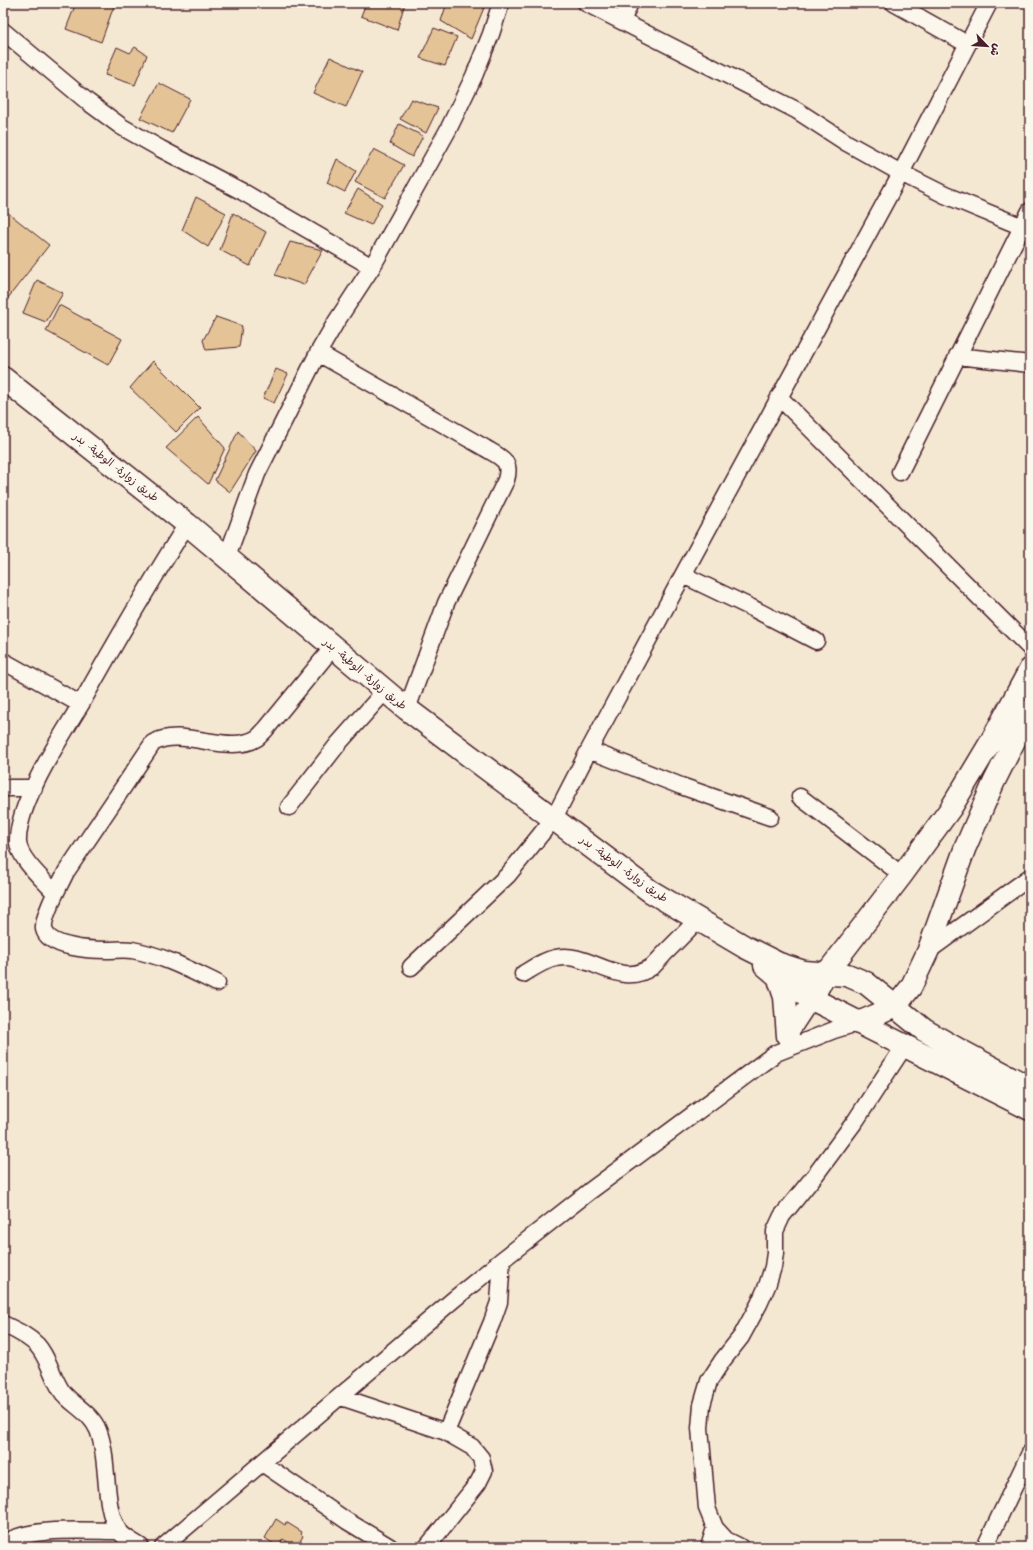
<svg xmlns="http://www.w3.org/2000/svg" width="1033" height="1550" font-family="'Architects Daughter','Playpen Sans Arabic',sans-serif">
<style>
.building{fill:#e4c497;stroke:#4a1f2b}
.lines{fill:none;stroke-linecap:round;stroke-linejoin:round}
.minor-casing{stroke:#4a1f2b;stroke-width:19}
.tertiary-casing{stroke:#4a1f2b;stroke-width:24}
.trunk-casing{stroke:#4a1f2b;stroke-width:25}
.minor{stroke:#fbf7ec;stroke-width:16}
.tertiary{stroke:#fbf7ec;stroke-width:21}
.trunk{stroke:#fbf7ec;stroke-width:22}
.labels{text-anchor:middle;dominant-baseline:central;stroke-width:3;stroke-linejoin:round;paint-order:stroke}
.street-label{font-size:11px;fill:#4a1f2b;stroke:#fbf7ec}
</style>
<rect width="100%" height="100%" fill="#f4e8d2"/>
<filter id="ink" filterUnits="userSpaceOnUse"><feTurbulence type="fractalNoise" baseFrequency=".025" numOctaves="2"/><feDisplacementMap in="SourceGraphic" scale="8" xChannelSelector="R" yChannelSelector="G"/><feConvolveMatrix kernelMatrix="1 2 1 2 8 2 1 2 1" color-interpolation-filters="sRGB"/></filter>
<g filter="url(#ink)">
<!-- building -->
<path class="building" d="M76,3h39l-14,39 -35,-13z
M366,3h39l-8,27 -36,-14z
M447,3h39l-15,36 -30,-18z
M434,28l23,9 -12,29 -25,-8z
M117,47l13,6 5,-6 12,8 -12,30 -30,-10z
M330,57l32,15 -16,35 -33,-14z
M159,83l31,16 -18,34 -32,-15z
M411,99l27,9 -12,25 -26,-14z
M399,124l24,12 -11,21 -22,-13z
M374,149l30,16 -19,33 -30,-16z
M337,159l19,12 -11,21 -18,-9z
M358,189l24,15 -11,21 -27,-12z
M196,197l30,16 -18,34 -26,-17z
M7,212l42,33 -41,53 -5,-4v-76z
M233,213l33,19 -16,34 -30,-16z
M290,242l33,8 -19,35 -29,-10z
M37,280l26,13 -17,29 -23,-9z
M59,305l63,34 -14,26 -62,-34z
M216,317l26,9 -3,21 -33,3 -3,-10z
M153,361l47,47 -24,24 -46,-44z
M276,369l12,5 -14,29 -11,-5z
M198,417l27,31 -17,36 -42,-36z
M238,431l18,20 -26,41 -15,-12z
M276,1519l9,6 1,-3 16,10 -1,2 2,2 -6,11h-8l2,-3 -8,-5 -5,8 -13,-9z"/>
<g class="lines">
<defs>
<path id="minor" d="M586,3l210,107 51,33 54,30 44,22 85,35
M894,3l73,41
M622,21l8,-18
M3,31l85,71 34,25 39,22 82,43 129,75
M318,353l167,95c15,9 27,12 21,32l-60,123 -39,106
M957,356l73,8
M779,397l251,251
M900,472l130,-261
M227,557l30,-83 61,-121 18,-31 36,-55 76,-137 26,-54 17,-42 10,-31
M683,575l218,-402 88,-170
M3,661l77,43
M589,750l92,36 89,31
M3,788h31
M800,797l102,78
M289,807l49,-63 47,-53
M55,893c-11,-13 -35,-33 -37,-50 -2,-38 43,-106 63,-139 34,-61 69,-121 106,-180
M928,951l102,-74
M411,967l97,-92 46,-57 35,-68 94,-175 69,33 64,33
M523,974c10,-6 21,-14 33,-16 33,-8 63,33 97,8 5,-5 10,-11 15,-16 10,-10 20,-20 30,-31
M217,983c-27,-13 -55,-28 -85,-33 -8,-1 -17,0 -25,0 -15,0 -59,-2 -63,-21 -2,-12 16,-45 22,-57l87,-129c29,-17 76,13 104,-5 3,-2 6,-6 9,-9l67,-82
M787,1037l25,-38
M3,1324c12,6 24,11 34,21 12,13 15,33 26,48 11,13 28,20 35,37 12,29 4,78 21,101 5,7 15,11 22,16
M341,1397l105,35 26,15 9,11 3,13 -6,12 -51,64
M446,1432l46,-110 7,-20 3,-42
M262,1463l85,58 43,26
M3,1544c26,-18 84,-13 116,-13
M163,1547l290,-247 49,-40 88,-69 186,-138 58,-23 23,-7
M709,1547l6,-19
M740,1547l-14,-7 -11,-12 -8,-20 -7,-80 2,-23 7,-24 13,-20 19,-24 18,-33 8,-18 6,-19 2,-14v-22l7,-15 34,-42 40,-54 49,-75
M985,1547l45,-94"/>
<path id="tertiary" d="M812,999l13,-24 77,-100 49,-67 39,-65 40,-74
M857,1023l38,-16 16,-20 17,-36 37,-103 29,-66 36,-72"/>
<path id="trunk" d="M3,378l184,146 220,185 243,182 95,56 34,17 25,8 43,3 19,8 58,47 35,20 71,38
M765,965l13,11 34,23 218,110
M778,976l7,21 3,39"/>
</defs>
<!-- minor casing -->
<use href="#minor" class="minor-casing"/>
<!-- tertiary casing -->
<use href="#tertiary" class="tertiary-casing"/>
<!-- trunk casing -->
<use href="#trunk" class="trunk-casing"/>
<!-- minor -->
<use href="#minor" class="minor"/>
<!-- tertiary -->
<use href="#tertiary" class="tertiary"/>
<!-- trunk -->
<use href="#trunk" class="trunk"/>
</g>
</g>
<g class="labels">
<!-- street labels -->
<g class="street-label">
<text transform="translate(116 467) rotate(38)">طريق زوارة- الوطية- بدر</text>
<text transform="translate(365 674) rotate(40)">طريق زوارة- الوطية- بدر</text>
<text transform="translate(624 869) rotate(36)">طريق زوارة- الوطية- بدر</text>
</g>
</g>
<!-- margin -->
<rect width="1033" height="1550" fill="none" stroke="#fbf7ec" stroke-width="16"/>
<rect x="8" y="8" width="1017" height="1534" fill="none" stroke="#4a1f2b" stroke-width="1.5" filter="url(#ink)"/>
<!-- north arrow -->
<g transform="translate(987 46) rotate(115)" stroke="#fbf7ec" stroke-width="3" paint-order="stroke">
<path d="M0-3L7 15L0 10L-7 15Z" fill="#4a1f2b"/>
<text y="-6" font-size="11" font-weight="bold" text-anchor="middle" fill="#4a1f2b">ش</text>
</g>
</svg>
